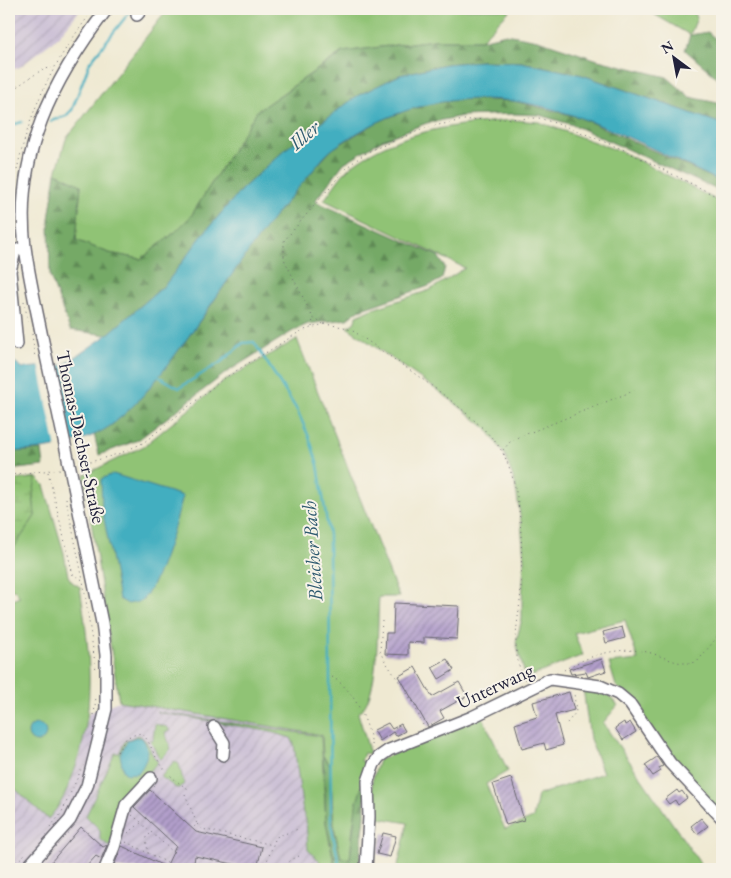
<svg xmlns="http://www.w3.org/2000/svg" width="731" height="878" font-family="'EB Garamond',serif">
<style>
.industrial{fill:url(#industrial-furrows)}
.grass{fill:#90c374;stroke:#597258}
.forest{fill:url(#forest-firs);stroke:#4b6650}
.wetland{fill:url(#wetland-marsh);stroke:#597258}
.water{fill:#42aec0;stroke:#32687e}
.pier{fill:#efe9d2}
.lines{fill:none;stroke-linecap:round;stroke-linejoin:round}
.stream{stroke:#42aec0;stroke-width:2.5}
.building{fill:url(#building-hatch)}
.minor-casing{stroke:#6a6870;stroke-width:14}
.path{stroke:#6a6870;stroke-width:1;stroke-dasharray:1 4;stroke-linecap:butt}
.minor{stroke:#fff;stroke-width:11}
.minor-bridge-casing{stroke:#6a6870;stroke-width:14;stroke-linecap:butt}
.minor-bridge{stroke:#fff;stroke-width:11}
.labels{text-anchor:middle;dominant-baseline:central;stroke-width:4;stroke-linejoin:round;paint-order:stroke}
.street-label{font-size:19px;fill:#22223b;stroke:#f7f3e8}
.water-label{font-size:20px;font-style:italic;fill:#2f5a70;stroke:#f7f3e8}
</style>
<defs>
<pattern id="industrial-furrows" width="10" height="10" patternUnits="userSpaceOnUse" patternTransform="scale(1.25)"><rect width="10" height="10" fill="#cbbfd5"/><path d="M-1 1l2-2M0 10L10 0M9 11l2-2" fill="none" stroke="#aea4b8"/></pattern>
<pattern id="forest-firs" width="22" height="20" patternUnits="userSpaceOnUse" patternTransform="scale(1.25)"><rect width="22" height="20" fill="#74a966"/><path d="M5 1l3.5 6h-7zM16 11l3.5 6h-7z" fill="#5f8955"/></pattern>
<pattern id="wetland-marsh" width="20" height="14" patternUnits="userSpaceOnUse" patternTransform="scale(1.25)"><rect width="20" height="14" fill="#90c374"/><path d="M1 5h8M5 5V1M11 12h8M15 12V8" fill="none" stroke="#7ca765"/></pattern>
<pattern id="building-hatch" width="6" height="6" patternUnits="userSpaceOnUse" patternTransform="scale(1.25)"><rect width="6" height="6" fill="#b29fcb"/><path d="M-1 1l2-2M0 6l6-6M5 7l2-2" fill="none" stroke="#9081a6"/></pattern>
</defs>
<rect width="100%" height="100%" fill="#f7f3e8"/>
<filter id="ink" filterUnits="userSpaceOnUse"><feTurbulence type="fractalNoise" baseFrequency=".02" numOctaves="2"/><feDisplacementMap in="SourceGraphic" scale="10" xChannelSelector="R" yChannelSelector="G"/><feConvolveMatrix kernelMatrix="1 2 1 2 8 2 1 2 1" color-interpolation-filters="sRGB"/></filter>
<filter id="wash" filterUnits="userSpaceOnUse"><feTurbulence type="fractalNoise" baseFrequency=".0096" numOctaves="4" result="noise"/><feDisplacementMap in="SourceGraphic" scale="20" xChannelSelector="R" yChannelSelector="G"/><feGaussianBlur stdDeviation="1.12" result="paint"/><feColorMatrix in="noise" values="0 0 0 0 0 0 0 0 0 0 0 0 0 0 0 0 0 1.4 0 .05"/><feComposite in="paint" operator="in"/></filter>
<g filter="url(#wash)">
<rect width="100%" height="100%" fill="#efe9d2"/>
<!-- industrial -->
<path class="industrial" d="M9,9h72l-24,29 -37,29 -11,4z
M119,701l203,34 4,88 10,46h-327v-86l39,36 31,-59 10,-47z"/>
<!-- grass -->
<path class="grass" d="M168,9h343l-30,31h-47l-92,12 -85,59 -66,105 -17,17 -33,26 -32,-6 -33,-13 5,-55 -25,-12 10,-34z
M645,9h48l4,9 -7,17z
M514,120l25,2 83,30 100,51v611l-55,-58 -39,-60 -12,-10 -7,-23 29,-3 -13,-40 -51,13 9,22 -54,22 -4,-1 -9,-34 6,-23v-17l2,-43 -3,-37 -6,-39 -10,-28 -19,-27 -35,-28 -104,-73 7,-4 3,-7 10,-5 63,-21 35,-22 -141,-68c8,-10 16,-24 26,-33 47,-37 107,-43 164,-47z
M297,339l102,258h-20c-2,25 1,104 -21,116l12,41 -6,-1 -3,8 7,2 -15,62 -3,34 -9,-1 -7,-31 -4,-62 -7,-9 -1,-21 -203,-34 -35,-226 60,-29 80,-65z
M36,477l8,8 20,68 4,23 4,6 8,5c10,65 17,127 -8,190 -7,18 -11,28 -24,42l-39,-36v-182l11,-4 -6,-8 -5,1v-35l26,-39 -2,-21z
M583,688l21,4 14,13 -15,18 101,146h-307l11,-46 -35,-6 -1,-36 7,-21 103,-44 26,55 -22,13 19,45 28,-11 5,-23 65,-22 -13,-34z
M157,712l164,24 5,87 9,46h-12l-6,-5 3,-3 -12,-11 -2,-31 -3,-6 -9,-69 -3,-6 -24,-7z
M155,724l12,3 3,3 -5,2 6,17 -11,11 -10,-20h3z
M137,735c13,3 12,19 21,27l-24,26 -7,-1 -9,10 2,9 -10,41 -10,-8v-9l-14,-14 29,-63h4l6,-12z
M174,761l5,3 5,20 -4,4h-4l-15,-11z"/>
<!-- forest -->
<path class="forest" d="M708,32l14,13v37l-37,-32 5,-15z
M506,34l32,6 60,20 69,17 23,20 32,7v20l-140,-49 -61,-13 -40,-1 -35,3 -46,11 -43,21 -70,52 -45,41 -38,44 -39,52 -58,50 -37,-5 -20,-54 -1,-57 7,-46 25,12 -5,55 33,13 32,6 33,-26 17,-17 66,-105 86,-59 91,-12h47z
M462,99l52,2 65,16 143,65v10l-149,-67 -34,-10 -25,-1 -51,2 -36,7 -45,17 -38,23 -29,38 123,55 7,11 -3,12 -13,7 -70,24 -12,9 -39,5 -15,7 -66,41 -89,68 -39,15 -5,-21 19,-10 35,-34 57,-76 50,-74 38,-47 39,-44 45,-27 45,-18z
M42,450l2,16 -35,4v-18z
M323,756l7,9 4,62 7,31 9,1 6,-54 9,-28v39l-6,53h-23l-10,-46z"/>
<!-- wetland -->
<path class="wetland" d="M36,477l-3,18 2,21 -26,39v-74z"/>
<!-- water -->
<path class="water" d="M481,61l40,1 61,13 140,49v58c-65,-30 -138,-72 -209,-81 -67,-8 -124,8 -179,47 -11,8 -20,22 -30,33 -44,49 -79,105 -118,159 -21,29 -44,61 -72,83 -28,22 -71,27 -105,29v-94l14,10 41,-3 43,-30 58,-50 39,-52 38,-44 45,-41 70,-52 43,-21 46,-11z
M113,474l70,22c-7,25 -23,85 -40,103 -3,3 -10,4 -15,5l-9,-5 -17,-91 -1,-29z
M28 733a9 9 0 1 1 18 0a9 9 0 1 1-18 0Z
M136,737l6,1c9,11 5,24 -4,35l-11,1 -4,-3 -3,-17 8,-14z"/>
<!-- pier -->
<path class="pier" d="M55,364l18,82 -17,3 -17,-84z"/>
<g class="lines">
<!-- stream -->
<path class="stream" d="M51,121l15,-5 6,-6 18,-48 42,-53
M9,126l13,-4
M156,375l23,13 42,-26 22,-19 11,-1 43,68 12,27 9,28 11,70 2,290 9,44"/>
</g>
<g id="blocks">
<!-- building -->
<path class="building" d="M394,603l65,3 -2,33 -33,-2v6l-16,-1v13l-23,-1 1,-21h7z
M622,627l3,11 -19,5 -3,-11z
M447,659l7,11 -15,9 -7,-12z
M602,659l4,12 -18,6 -2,-5 -15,2 -2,-5z
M415,667l17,30 27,-15 8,14 -27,15 4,7 -16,9 -29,-51z
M569,692l5,18 -19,5 8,30 -17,5 -2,-7 -22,6 -7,-25 22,-7 -4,-15z
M624,722l1,3 5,-3 6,10 -13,8 -8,-12z
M388,723l4,6 9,-5 4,7 -9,5 -3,-4 -13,9 -6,-11z
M657,757l6,9 -4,2 2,3 -8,5 -8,-11z
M511,778l13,42 -18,5 -13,-41z
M150,790l46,42 66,15 -5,22 -62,-13 -2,13 -80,-1 9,-22 44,21 10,-21 -42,-39z
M677,790l2,3 3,-2 5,7 -9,7 -3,-5 -6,4 -4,-5z
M701,818l7,8 -11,8 -6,-8z
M81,827l22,20 4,-2 -6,14 -5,-3 -12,13h-39z
M383,833l13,3 -6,21 -13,-3z"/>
</g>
</g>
<g filter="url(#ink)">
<use href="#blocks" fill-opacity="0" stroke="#6a6870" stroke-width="1"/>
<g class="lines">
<defs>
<path id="minor" d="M137,15l5,-6
M42,337c-6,-30 -13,-60 -17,-90 -11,-92 28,-168 82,-238
M17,344l-7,-73 5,-20 10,-4
M214,727l10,16 -1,12
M26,869l44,-49 17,-34 19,-77v-54l-4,-32 -29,-141
M105,869l9,-22 12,-42 25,-27
M366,869l3,-52 -1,-36 6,-17 5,-7 10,-7 83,-33 78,-38 50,7 18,8 12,10 40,59 52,55"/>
</defs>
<!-- minor casing -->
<use href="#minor" class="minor-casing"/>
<!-- path -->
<path class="path" d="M9,92l34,-23 9,-1
M17,170c12,-58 35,-106 71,-153
M14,227v13
M24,301l4,20
M323,324l-10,-6 -29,-59v-18l63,-74 20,-15 61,-25 36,-7 75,-2 34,11 51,21 98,49
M312,327l1,-9
M32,334l3,24
M504,455l-1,-5 7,-8 9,-5 119,-48
M80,465l41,-12 22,-10 80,-64 78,-48 23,-7 20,3 11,5c37,27 130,85 149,123 19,39 18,90 17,132 -1,33 -13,61 4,93
M48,472l25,103 10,5 13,90
M9,475l52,-6
M66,498l17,82
M382,621l-2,30 3,7 30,44 10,23
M564,670c24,-15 59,-25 87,-17 17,5 27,13 46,9l25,-31
M332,677c24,14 36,46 41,72
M94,715l2,-18
M567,723l9,-11 -2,-19
M117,752l10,-15 14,-4c8,6 10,16 15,24 9,15 19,24 34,33
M185,794l12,30 -5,5
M132,815l9,7
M197,824l5,5 71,16
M50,827l11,-13 20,-44
M128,833l13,-10 32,29
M126,842l42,21
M146,858l2,-5 -2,-15 5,-5
M9,869l16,-15
M264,869l12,-32 22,-8
M283,869l8,-9 10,-5"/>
<!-- minor -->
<use href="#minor" class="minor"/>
<defs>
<path id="minor-bridge" d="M42,337l31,145"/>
</defs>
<!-- minor-bridge casing -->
<use href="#minor-bridge" class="minor-bridge-casing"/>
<!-- minor-bridge -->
<use href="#minor-bridge" class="minor-bridge"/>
</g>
</g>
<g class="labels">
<!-- street labels -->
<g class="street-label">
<text transform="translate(81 437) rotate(78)">Thomas-Dachser-Straße</text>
<text transform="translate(495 686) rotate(-25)">Unterwang</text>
</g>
<!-- water labels -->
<g class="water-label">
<text transform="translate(304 135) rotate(-41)">Iller</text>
<text transform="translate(312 551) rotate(-94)">Bleicher Bach</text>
</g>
</g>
<!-- margin -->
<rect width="731" height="878" fill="none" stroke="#f7f3e8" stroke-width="30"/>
<!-- north arrow -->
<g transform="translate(674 58) rotate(328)" stroke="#f7f3e8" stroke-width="4" paint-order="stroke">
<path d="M0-4L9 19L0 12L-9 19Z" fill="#22223b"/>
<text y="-8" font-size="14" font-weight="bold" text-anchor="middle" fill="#22223b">N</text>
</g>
</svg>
